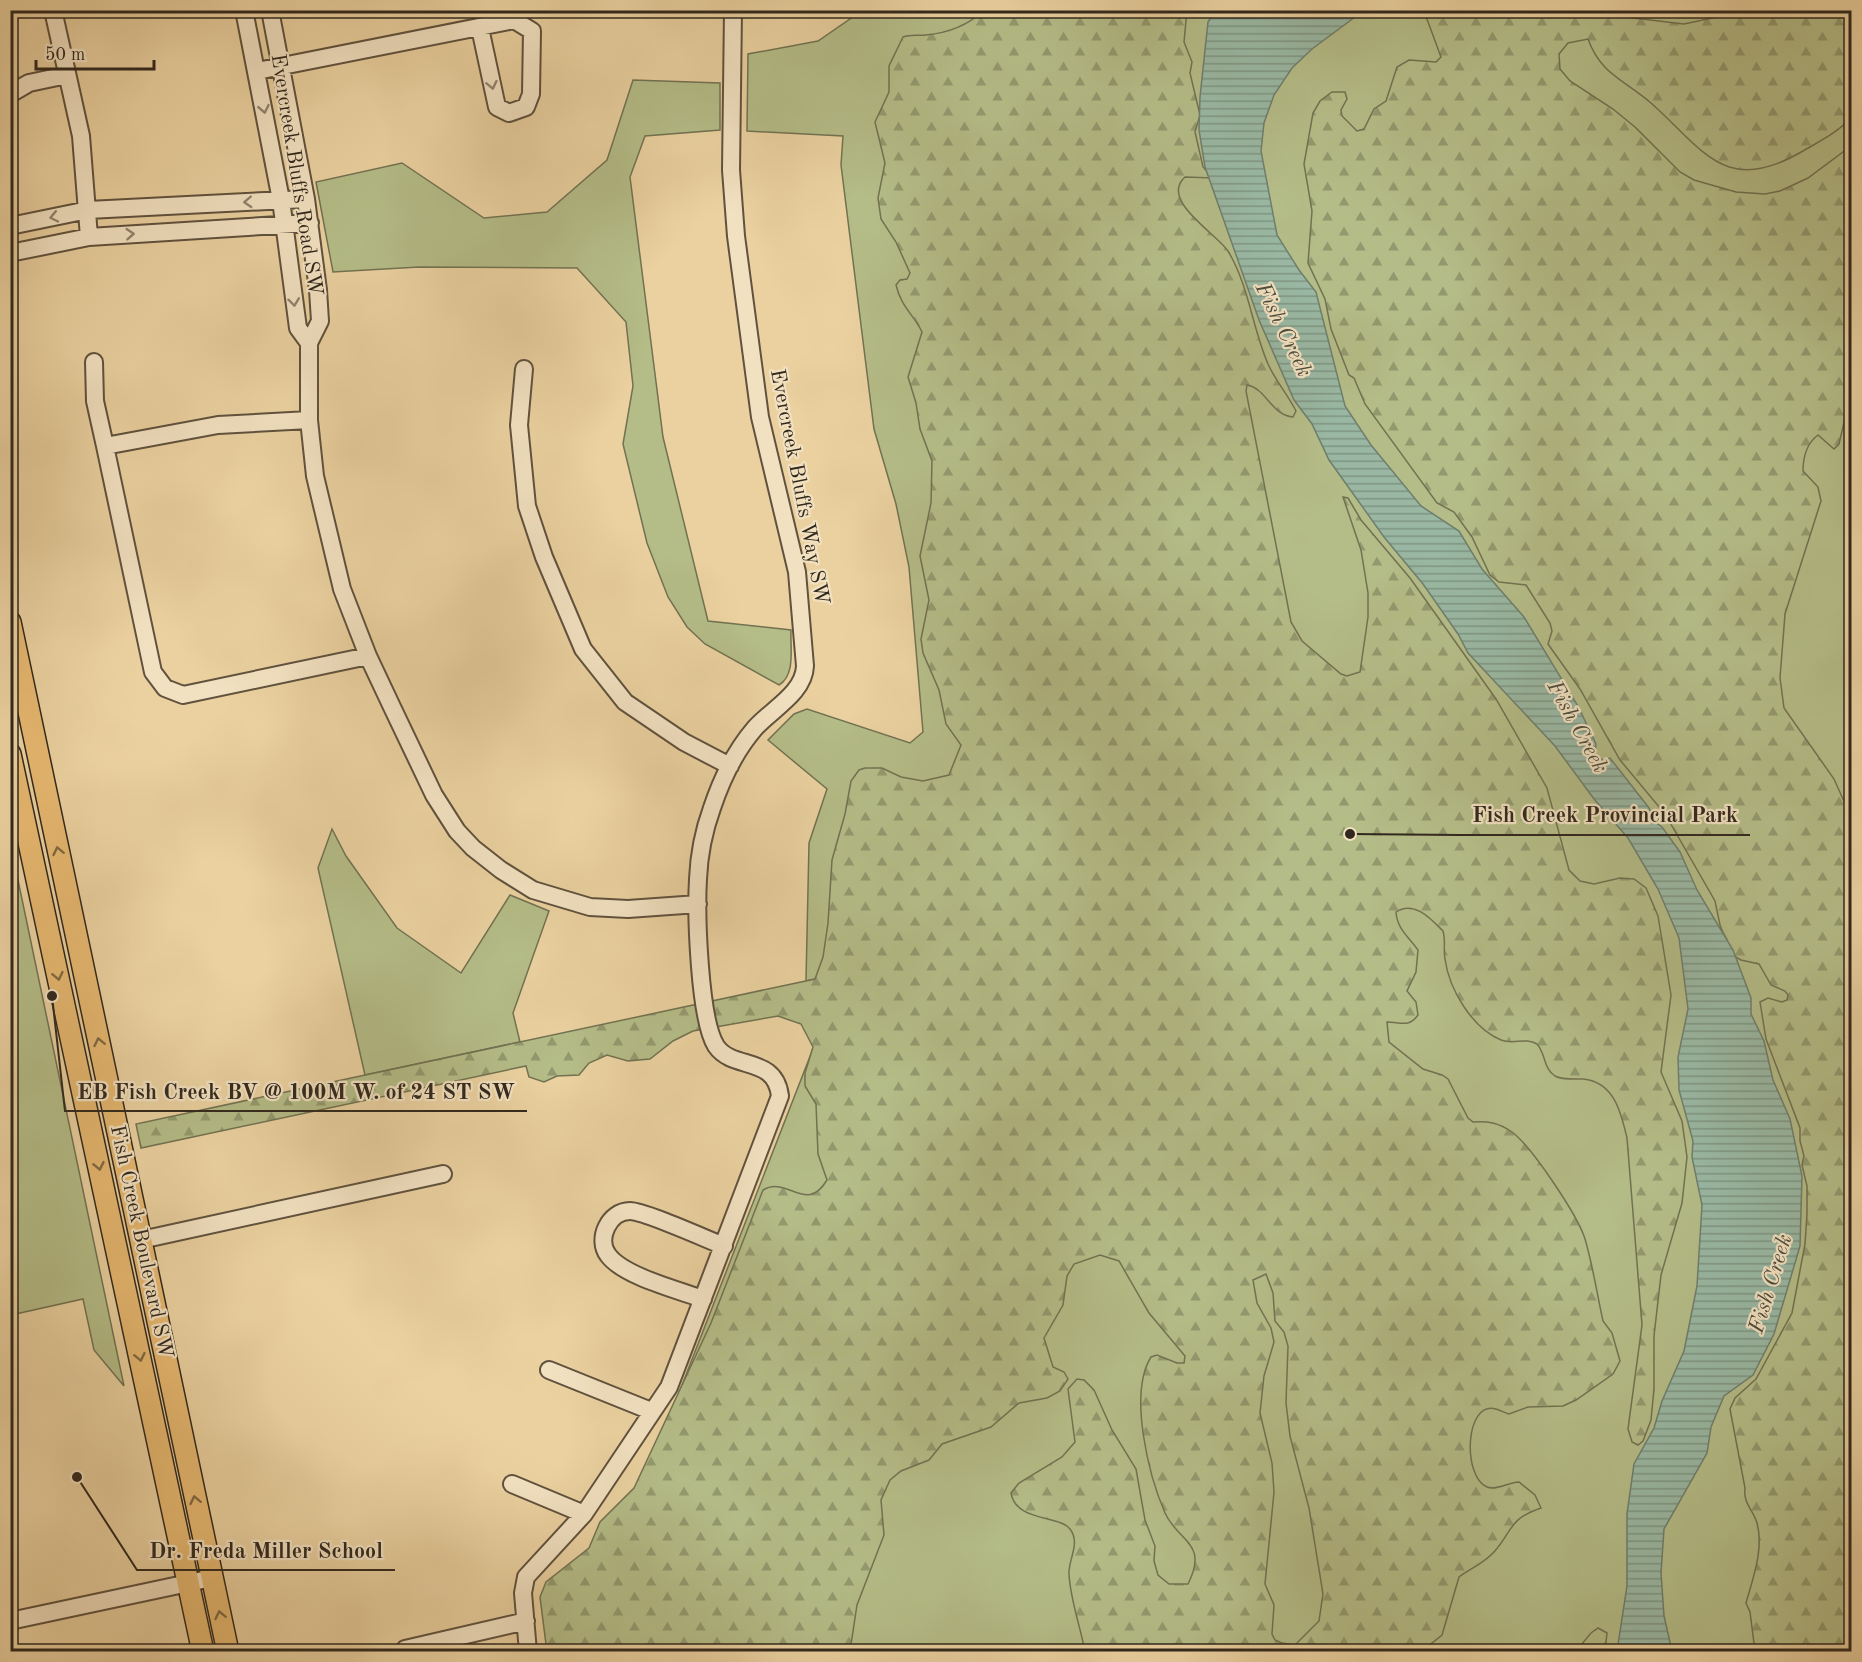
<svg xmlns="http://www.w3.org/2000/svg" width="1862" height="1662" font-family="'Old Standard TT',serif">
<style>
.green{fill:#b4bc87;stroke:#727252;stroke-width:1.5}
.forest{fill:url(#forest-firs);stroke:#727252;stroke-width:1.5;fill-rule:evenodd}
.water{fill:url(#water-rules);stroke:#6f7e6d;stroke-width:1.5}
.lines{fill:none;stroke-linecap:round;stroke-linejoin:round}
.minor-casing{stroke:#60523e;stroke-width:20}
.major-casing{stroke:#31281d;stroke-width:24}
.minor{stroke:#f2e1c1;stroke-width:16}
.major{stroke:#e6b870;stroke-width:21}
.oneway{stroke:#92846f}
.oneway2{stroke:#826942}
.labels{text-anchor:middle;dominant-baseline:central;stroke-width:4.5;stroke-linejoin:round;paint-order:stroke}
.street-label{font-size:21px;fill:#31281d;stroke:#f2e1c1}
.water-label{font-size:22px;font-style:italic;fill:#4b4c3e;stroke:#f2e1c1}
.leader{fill:none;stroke:#31281d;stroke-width:2}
.callout-dot{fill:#31281d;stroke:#f2e1c1;stroke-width:2}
.callout-label{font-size:22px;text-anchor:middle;font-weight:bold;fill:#31281d;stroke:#f2e1c1;stroke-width:4.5;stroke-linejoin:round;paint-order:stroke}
</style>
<defs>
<pattern id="forest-firs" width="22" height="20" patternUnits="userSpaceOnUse" patternTransform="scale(1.5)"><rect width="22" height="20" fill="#b4bc87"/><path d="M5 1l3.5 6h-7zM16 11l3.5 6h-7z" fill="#93996e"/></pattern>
<pattern id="water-rules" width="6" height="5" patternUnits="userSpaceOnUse" patternTransform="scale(1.5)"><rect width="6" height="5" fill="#99b7a2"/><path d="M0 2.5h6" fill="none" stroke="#7d9583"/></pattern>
</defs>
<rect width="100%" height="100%" fill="#ebd1a0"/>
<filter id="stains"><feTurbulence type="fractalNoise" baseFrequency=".00333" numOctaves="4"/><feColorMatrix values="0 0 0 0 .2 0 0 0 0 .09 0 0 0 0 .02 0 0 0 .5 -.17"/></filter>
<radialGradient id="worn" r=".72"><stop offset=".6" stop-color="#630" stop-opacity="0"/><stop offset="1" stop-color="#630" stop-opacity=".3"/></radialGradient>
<!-- green -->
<path class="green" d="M863,10l988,1v1640l-1273,1 254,-652v-24l-26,5 3,-138 18,-54 -59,-49 26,-26 13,-5 103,34 13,-11 -14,-165 -13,-63 -22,-75 -33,-264 2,-29 -96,-5 1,-77 70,-13z
M633,80l87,3v47l-75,6 -15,41 33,260 45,184 83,9c-1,17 5,45 -12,55l-74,-41 -18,-17 -19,-30 -21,-54 -24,-99 10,-58 -7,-64 -49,-54 -158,-1 -86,5 -17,-90 86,-19 82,55 63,-6 60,-52z
M332,829l14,27 51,72 64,45 49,-78 39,16 -36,102 7,29 -155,33 -47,-207z
M10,842l114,544 -30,-36 -11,-51 -72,16z"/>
<!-- forest -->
<path class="forest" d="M1187,10l-3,32 8,20 -2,11 10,42 -5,17 8,35 10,11 -28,-1c-26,23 32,57 43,74 21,35 24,76 40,113 7,16 20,31 28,47l-3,6c-22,-2 -27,-29 -46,-32l-1,6 45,231 11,19 39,33 6,2 13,-4 8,-55v-24l-7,-43 -18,-53 5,1 13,22 49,58 86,121 51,89 22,82 11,11 14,3 26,-6 14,1 12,9 12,28 13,79 -10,77 21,49 5,36 -5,46 -21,72 -7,61v53l-3,31 -8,21 -5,4 -6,-3 -4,-13 14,-104 -15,-187c-6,-26 -13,-56 -44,-59 -9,0 -21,1 -28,-3 -12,-8 -9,-22 -18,-32 -12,-7 -24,1 -36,-4 -29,-12 -52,-51 -56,-81 -2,-10 1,-18 -2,-28 -12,-12 -29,-31 -47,-19 1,17 13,25 22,38l-2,22 -9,19 9,11 2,13c-9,13 -18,7 -31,7l2,20 34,27 19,6 6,4 20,39 5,4c16,-1 26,1 39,10 20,15 66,84 73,107 8,27 12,55 18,82l9,12 8,28 -7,13 -37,26 -13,6 -35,1 -19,7c-5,-1 -9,-4 -13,-5 -31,-9 -34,67 -9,78 9,4 22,-5 32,-5l16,13 6,13c-33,11 -28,23 -47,44 -11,12 -23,16 -35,25l-17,58 -20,16h-340l1,-9c-5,-22 -13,-46 -14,-68 -1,-14 12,-31 1,-45 -11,-14 -54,-7 -59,-36l8,-10 43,-26 13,-15 -7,-53 9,-10 7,1 10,10 18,40 24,39 9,51 10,26 -1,15 4,14 11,9h19c21,-42 -10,-42 -23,-71 -16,-37 -37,-119 -14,-156l6,-2 20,8h7l1,-7 -36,-43 -30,-52 -19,-6 -26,9 -7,12 -4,29 -19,33 9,29 11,5 4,7 -8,12 -13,7 -28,5 -28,24 -49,17 -13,16 -28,11 -11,9 -9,20 3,35 -27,70 -7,46 -303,1 -7,-55 6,-15 43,-34 11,-26 34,-34 77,-165 52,-133c24,-15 43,25 64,-10l-9,-26 -2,-50 -11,-18v-13l8,-26 -12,-23 -23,-8 -85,15 -20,10 -23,18 -22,2 -21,-6 -18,8 -10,12 -22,1 -13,6 -15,-5 -3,-11 -385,82 -5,-24 679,-145 8,-22 5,-34 4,-63 13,-46 6,-33 8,-11 6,-2h17l19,9 22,4 26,-6 12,-30 -15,-21 -7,-34 -16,-37 -2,-14 8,-39 -9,-44 11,-53 1,-42 -12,-32 -4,-26 -8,-26 14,-45c-8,-17 -21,-25 -26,-47l4,-5 7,-1 3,-6 -14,-31 -15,-23 -3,-21 7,-35 -10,-41 14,-30v-26l14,-29c8,-3 15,-1 23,-2 21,-2 42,-10 57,-24zM1266,1274l7,19 2,28 9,11 4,14 -2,57 4,33 19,72 14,86 -4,27 -24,24 -13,-2 -7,-3 -3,-6 2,-29 -9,-21 9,-92 -2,-29 -12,-50 4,-37 10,-34 -3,-14 -14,-25 -4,-23z
M1565,10l119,14 52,-11 21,4 14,-6h80v106c-12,15 -31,24 -48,34 -78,46 -99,-1 -152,-48 -26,-23 -50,-28 -63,-64l-20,4 -9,11 1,15 10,12 43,28 22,18 45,45 14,8 42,12 29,2 15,-3 28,-13 43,-32v52c-12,18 1,41 0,61 0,10 -3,14 1,23l-1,111 -12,51 -5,5 -16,-14c-12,9 -15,22 -15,36l15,16 3,14 -36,113 -5,64 4,30 50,71 17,38v834h-96l-5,-39 -4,-9c7,-25 18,-54 11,-80 -4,-14 -14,-19 -12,-35l-15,-79 5,-11 21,-19 36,-66 13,-69 2,-30v-28l-5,-21 2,-9 -4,-15v-13l-34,-89 -6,-37 8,-4 14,4 5,-2 1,-5 -3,-4 -14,-6 -12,-21 -18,-4 -9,-5 -12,-30 -5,-24 -50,-87 -45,-54 -40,-71 -32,-45 4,-13 -2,-8 -24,-38 -27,-3 -9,-7 -18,-38 -18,-25 -17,-9 -72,-99 -11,-26 -5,-3 -18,-46 -6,-30 -17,-36 4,-52 -8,-47 9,-51 7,-12 12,-9h13l2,7 -6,11 1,6 15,15 7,-2 10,-20 12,-8 11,-34 12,-7 27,2 5,-5 -17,-46z
M1598,1628l9,5 -2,18h-29l15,-18z"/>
<!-- water -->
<path class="water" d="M1216,10l147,1 -51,38 -20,19 -18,27 -10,28 -3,28 16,84 22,35 17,22 29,114 26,39 50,61 38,25 23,38 42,48 54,89 18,38 -1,10 8,6 7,-2 39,50 6,14 7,5 18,25 17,38 36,60 18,48v16l13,27 9,39 17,39 12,57 -2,70 -26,88 -21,41 -29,21 -13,31 -4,26 -43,76 -3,44 3,43 8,35h-55l10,-65v-72l7,-50 20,-36 8,-27 22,-50 13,-65 5,-81 -10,-48 1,-16 -14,-51 -1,-33 10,-48 -9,-71 -21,-49 -30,-51 -34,-39 -39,-53 -87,-93 -10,-19 -35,-50 -39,-47 -55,-77 -17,-36 -18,-24 -35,-80 -54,-153 -6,-37 1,-33 8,-75z
M1610,11l108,-1v1l-31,5z"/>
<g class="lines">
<defs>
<path id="minor" d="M53,10l28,126 8,101
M244,10l37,190 17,128 11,15
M270,10l36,189 12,91 2,31 -11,22v77l6,56 27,113 26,67 24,51 42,88 23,36 16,17 28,22 32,20 57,17 38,2 70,-5
M257,71l257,-51 18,11 -1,63 -5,13 -17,6 -12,-6 -17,-79
M10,94l19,-11 38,-8
M10,226l78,-16 218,-11
M10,253l79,-16 221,-14
M94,362l1,39 10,45
M524,369l-5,56 8,81 17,51 39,92 42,53 59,40 46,24
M309,420l-91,5 -113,21 48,226 12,16 18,7 185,-39
M141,1240l302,-66
M703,1299c-25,-9 -80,-23 -95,-44 -12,-16 1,-44 22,-44 14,0 76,28 94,35
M549,1370l102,41
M512,1484l72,30
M10,1621l202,-43
M405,1649l121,-28
M528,1652l-5,-59 3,-16 58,-63 85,-127 111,-291c-5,-41 -47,-25 -64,-50 -17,-27 -20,-133 -18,-167 1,-24 6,-49 14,-71 9,-27 24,-58 43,-80 17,-19 49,-35 50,-62l-8,-94 -37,-155 -24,-181 -5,-66 2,-160"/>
<path id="major" d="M10,622l218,1030
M10,754l193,898"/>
</defs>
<!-- minor casing -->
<use href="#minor" class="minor-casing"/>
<!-- major casing -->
<use href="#major" class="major-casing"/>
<!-- minor -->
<use href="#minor" class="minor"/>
<!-- major -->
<use href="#major" class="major"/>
</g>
<!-- one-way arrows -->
<defs><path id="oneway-chevron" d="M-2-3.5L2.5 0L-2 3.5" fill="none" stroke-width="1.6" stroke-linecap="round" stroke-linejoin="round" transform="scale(1.5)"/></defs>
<g class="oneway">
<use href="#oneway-chevron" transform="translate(492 85) rotate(78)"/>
<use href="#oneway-chevron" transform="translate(264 109) rotate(79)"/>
<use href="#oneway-chevron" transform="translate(248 202) rotate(177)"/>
<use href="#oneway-chevron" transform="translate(54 217) rotate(168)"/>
<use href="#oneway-chevron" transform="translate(130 234) rotate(-4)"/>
<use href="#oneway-chevron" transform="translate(294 302) rotate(83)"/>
</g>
<g class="oneway2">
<use href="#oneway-chevron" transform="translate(58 851) rotate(-102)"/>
<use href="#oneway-chevron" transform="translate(58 976) rotate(78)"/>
<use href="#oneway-chevron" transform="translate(99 1042) rotate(-102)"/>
<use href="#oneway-chevron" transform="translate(99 1166) rotate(78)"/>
<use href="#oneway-chevron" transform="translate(140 1357) rotate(78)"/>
<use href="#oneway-chevron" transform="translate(195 1500) rotate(-102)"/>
<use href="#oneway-chevron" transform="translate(220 1615) rotate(-102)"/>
</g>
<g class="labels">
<!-- street labels -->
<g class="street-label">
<text transform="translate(296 175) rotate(81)">Evercreek Bluffs Road SW</text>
<text transform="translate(799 487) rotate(79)">Evercreek Bluffs Way SW</text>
<text transform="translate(141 1242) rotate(78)">Fish Creek Boulevard SW</text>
</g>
<!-- water labels -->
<g class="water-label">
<text transform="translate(1283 330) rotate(64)">Fish Creek</text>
<text transform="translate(1577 727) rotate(61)">Fish Creek</text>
<text transform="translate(1771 1284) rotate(-73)">Fish Creek</text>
</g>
</g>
<!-- callouts -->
<path class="leader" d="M1350 834L1460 835H1750M52 996L65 1111H527M77 1477L137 1570H395"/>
<g class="callout-dot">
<circle cx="1350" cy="834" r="6"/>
<circle cx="52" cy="996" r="6"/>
<circle cx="77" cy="1477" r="6"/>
</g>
<g class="callout-label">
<text x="1605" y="822">Fish Creek Provincial Park</text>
<text x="296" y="1099">EB Fish Creek BV @ 100M W. of 24 ST SW</text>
<text x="266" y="1558">Dr. Freda Miller School</text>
</g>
<!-- margin -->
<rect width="1862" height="1662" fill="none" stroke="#ebd1a0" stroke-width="36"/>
<rect x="12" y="12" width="1838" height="1638" fill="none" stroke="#31281d" stroke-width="3"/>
<rect x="18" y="18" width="1826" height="1626" fill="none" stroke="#31281d" stroke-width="1.5"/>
<!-- scale -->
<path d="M36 60v9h118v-9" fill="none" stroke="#31281d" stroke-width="3"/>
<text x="45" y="60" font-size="18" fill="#31281d" stroke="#f2e1c1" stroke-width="4.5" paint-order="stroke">50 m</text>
<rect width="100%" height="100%" filter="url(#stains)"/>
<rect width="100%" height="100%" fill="url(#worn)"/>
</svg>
